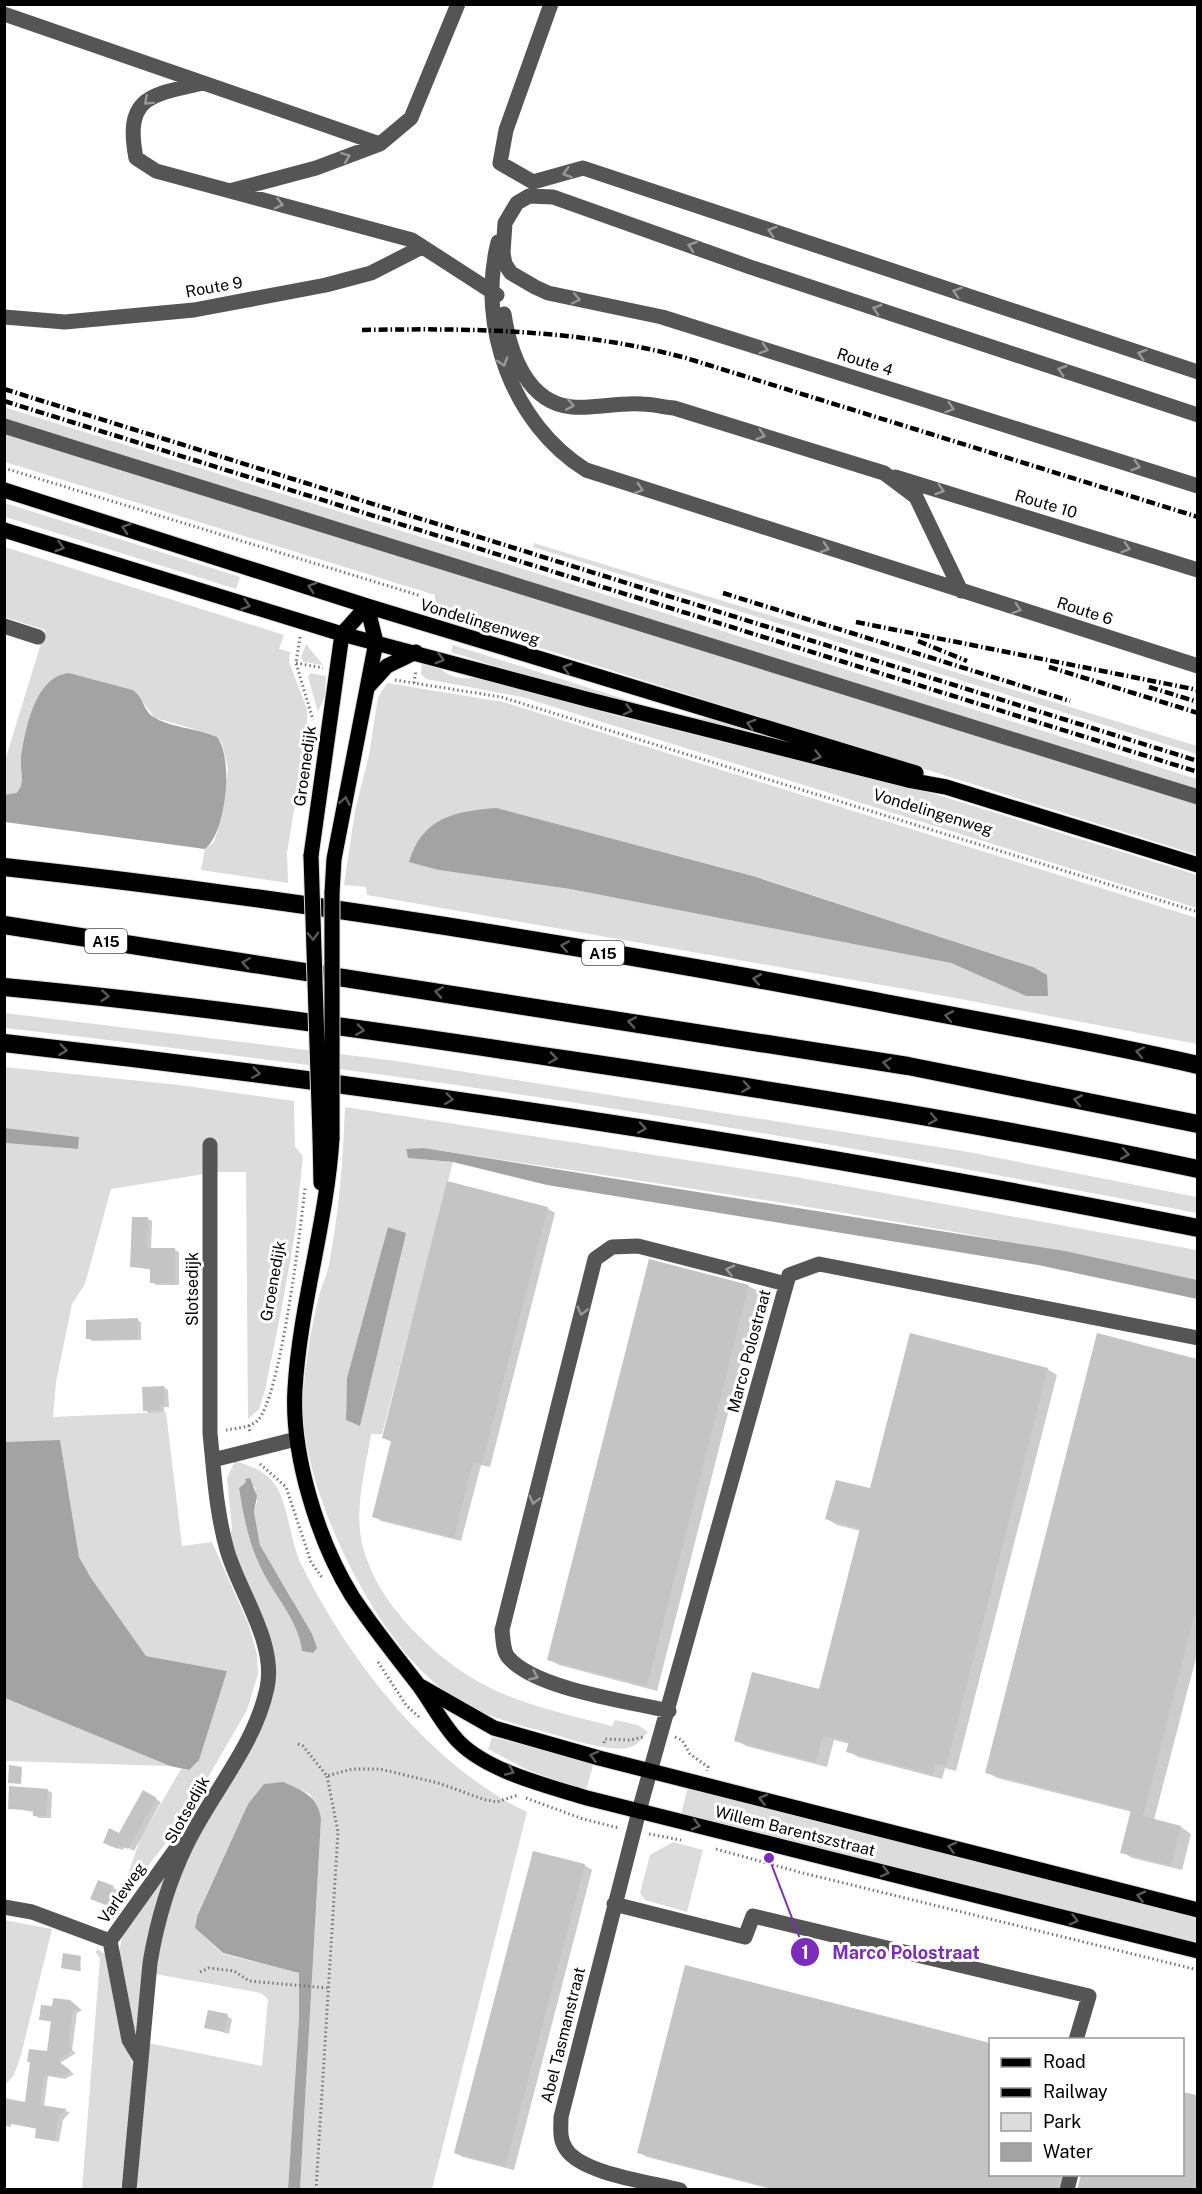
<svg xmlns="http://www.w3.org/2000/svg" width="1202" height="2194" font-family="'Public Sans',sans-serif">
<style>
.green{fill:#dcdcdc;fill-rule:evenodd}
.water{fill:#a3a3a3}
.shadow{fill:#0003}
.building{fill:#c4c4c4}
.lines{fill:none;stroke-linecap:round;stroke-linejoin:round}
.major-casing{stroke:#dbdbdb;stroke-width:17}
.highway-casing{stroke:#dbdbdb;stroke-width:20}
.path{stroke:#777;stroke-width:3;stroke-dasharray:1.5 3;stroke-linecap:butt}
.minor{stroke:#555;stroke-width:15}
.major{stroke:#000;stroke-width:15}
.highway{stroke:#000;stroke-width:18}
.rail{stroke:#000;stroke-width:4.5;stroke-dasharray:9 3 1.5 3;stroke-linecap:butt}
.major-bridge-casing{stroke:#dbdbdb;stroke-width:17;stroke-linecap:butt}
.major-bridge{stroke:#000;stroke-width:15}
.oneway{stroke:#999}
.oneway2{stroke:#595959}
.labels{text-anchor:middle;dominant-baseline:central;stroke-width:6;stroke-linejoin:round;paint-order:stroke}
.shield{fill:#fff;stroke:#4c4c4c;stroke-width:1.5}
.shield-label{font-size:15px;font-weight:bold;fill:#000}
.street-label{font-size:16px;fill:#000;stroke:#fff}
.leader{fill:none;stroke:#7b2cbf;stroke-width:2}
.callout-dot{fill:#7b2cbf;stroke:#fff;stroke-width:2}
.mark-label{font-size:18px;text-anchor:middle;font-weight:bold;fill:#fff}
.callout-label{font-size:18px;text-anchor:middle;font-weight:bold;fill:#7b2cbf;stroke:#fff;stroke-width:6;stroke-linejoin:round;paint-order:stroke}
</style>
<rect width="100%" height="100%" fill="#fff"/>
<!-- green -->
<path class="green" d="M4,407l1193,372v15l-1192,-372z
M4,431l1193,370v54l-764,-241 2,-19 -430,-133z
M5,503l235,74 -4,12 -231,-72z
M534,543l663,203v8l-664,-207z
M5,547l279,88 -5,14 11,3 -1,10 18,47v20l-20,124 1,30 -87,-13 4,-21 8,-6 4,-10 11,-64 -6,-26 -5,-6 -9,-4 -53,-15 -22,-28 -64,-17 -49,87 3,24 -3,6 -8,5h-7v-34l40,-131 -40,-13z
M306,644l17,21 -19,-3 -3,-4z
M453,645l222,70 37,4 2,-4 67,23v5l-229,-59 -101,-32z
M427,662l8,1c10,14 29,19 45,13l133,39 315,77 269,83v33l-675,-211 -96,-18 -5,-5 1,-11z
M310,673l16,3 -1,20 -7,16 -10,-35z
M387,683l116,19 694,216v126l-247,-47 -583,-102 -1,-8 -22,-2 11,-74 14,-56 9,-58zM497,808l257,68 279,91 -7,29 -75,-33 -381,-74 -131,-19z
M5,1013l391,48 567,90 234,46v16c-208,-40 -417,-79 -627,-111 -188,-29 -377,-52 -565,-74z
M5,1067l174,18 115,16 1,46 8,9 -8,77 -14,79 -16,78 -6,19 -11,10 -2,-247h-30l-105,17 -26,95 -13,20 -16,78 -3,35 113,-5 16,134 30,-4 36,81 9,31 1,20 -11,36 -66,114 -64,81 23,-65 41,-71 8,1 38,-99 -81,-15 -55,-78 -12,-21 -19,-116 -55,1v-299l72,6 2,-12 -74,-9z
M345,1107l451,70 401,73v30c-255,-56 -515,-93 -773,-132l-18,2 2,8 45,4 -71,272h-11c-5,33 -16,71 -10,104 7,36 26,64 50,90 63,66 116,77 201,98l3,-6 23,5 10,7c-5,6 -9,12 -17,15 -21,7 -70,-11 -93,-17 -35,-8 -74,-22 -102,-46 -66,-55 -137,-200 -133,-286 2,-33 8,-70 16,-103 3,-10 8,-20 10,-30 10,-53 14,-105 16,-158zM389,1227l16,7 -42,176 -17,9 1,-40z
M235,1461c16,5 32,11 41,25 12,19 15,58 25,78 47,95 128,201 226,248l-95,377h-132l21,-370 -11,-25 -28,-12 -34,22 -51,111 -2,13 28,26 76,19v45l-11,171 -153,1 13,-147 114,23 6,-67 -7,-6 -106,-19 18,-88 100,-207 -43,-144 2,-6 -5,-51zM246,1482l9,5 2,15 -3,10 6,33 32,54 21,54 -11,-2c-4,-33 -30,-57 -43,-87 -11,-24 -16,-49 -20,-76z
M5,1698l165,68 -165,-5z
M492,1737l102,25 -8,29 -61,-22 -37,-20z
M688,1786l509,131v29l-516,-131z
M673,1842l30,8 -16,62 -42,-12 -5,-7 10,-38z
M172,1860l-35,176h-3l-16,-76 4,-24z
M4,1920l48,9 -31,126 -7,20 -9,10z
M97,1949l8,5 3,8 26,108 -13,119 -39,1 18,-232 -4,-5z"/>
<!-- water -->
<path class="water" d="M69,673l64,17c10,7 10,19 19,26 17,12 46,12 65,21 17,21 9,96 -12,112l-200,-27v-27l11,-2c11,-10 3,-23 5,-35 4,-28 14,-82 48,-85z
M497,808l256,68 280,91 14,8 1,21h-22l-75,-33 -381,-74 -131,-19 -30,-8c13,-45 47,-51 88,-54z
M5,1128l74,9 -1,12 -73,-6z
M424,1148l641,103 132,29v19l-159,-34 -491,-80 -94,-23 -45,-4 -2,-9z
M388,1227l18,6 -46,193 -14,-6 1,-42z
M60,1440l19,117 12,21 55,78 81,15 -28,89 -10,10 -19,-4 -165,-68v-256z
M250,1478l7,18 -3,16 6,33 52,89 5,14 -4,5 -11,-2c-4,-33 -30,-57 -43,-87 -11,-24 -16,-50 -20,-76l7,-6 -1,-3z
M283,1782c19,8 35,14 38,37l-21,371 -12,-1 11,-171v-45l-76,-20 -28,-25 2,-12 51,-112 16,-20z"/>
<!-- shadow -->
<path class="shadow" d="M547,1208l8,5 -65,254 -9,-2 -20,76 -80,-20 -8,-5 19,-74 -8,-4z
M148,1219l4,2 -1,29h24l4,2v33h-23l-4,-3v-12l-21,-4z
M749,1286l10,6 -102,399 -98,-26 -11,-6z
M137,1320l4,2v18l-49,1 -4,-3z
M1098,1335l100,25v290l-44,170 27,7 10,7 -9,36 -50,-12 -10,-6 10,-40 -135,-34 -10,-6z
M1047,1369l10,6 -101,396 -11,-3 -3,11 -84,-22 -10,-6 2,-7 -16,-4 -7,27 -81,-21 -10,-6 84,-49 41,-160 -24,-6 -10,-6z
M164,1387l4,3 1,17h-5v5l-15,1 -5,-3z
M47,1790l5,3 -1,25h-12l-5,-3v-3l-25,-4z
M143,1792l18,10 -27,49 -9,-5 -2,4 -13,-5 10,-10z
M584,1865l8,5 -78,300 -51,-13 -8,-4z
M113,1888l5,2 -7,17 -14,-6z
M80,1957l1,14 -17,-3z
M686,1967l304,77v130h81l-4,16h-292l-128,-33 -8,-5z
M70,2001l12,9 -5,3 -5,37 4,3 -16,10 14,11 -9,5 -17,-3 -4,31 26,5 -7,8 -4,22 -23,-5 1,-8 -26,-5v3l-5,-1 -2,27v-53l22,3 5,-40 -3,-2 20,-8 4,-31 -11,-3 12,-11z
M227,2016l5,3 -3,15 -23,-7z
M1182,2093l16,4v93h-120l4,-16h100z"/>
<!-- building -->
<path class="building" d="M447,1181l101,26 -66,257 -9,-2 -19,76 -82,-21 19,-76 -9,-3z
M132,1217h16l-1,31h28v35h-25v-14l-20,-2z
M649,1259l100,26 -102,401 -100,-26z
M138,1318v21h-52v-19z
M910,1333l138,35 -102,398 -11,-3 -3,11 -86,-22 3,-11 -26,-6 -7,27 -82,-21 18,-69 67,17 41,-161 -35,-9 11,-39 34,8z
M1097,1333l100,26v258l-3,-1 -51,200 38,10 -10,39 -51,-12 11,-43 -146,-37z
M164,1386v19h-4v5l-17,1 -1,-24z
M9,1765l13,2 -1,17 -13,-1z
M9,1786l39,3 -2,27h-13v-6l-25,-1z
M143,1790l14,8 -29,51 -9,-4 -1,4 -15,-6 6,-15 10,5z
M533,1851l52,13 -80,303 -51,-14z
M98,1880l16,6 -8,19 -16,-6z
M63,1953l18,3 -2,15 -18,-3z
M685,1965l305,78v132h71l-3,15h-277l-144,-37z
M53,1998l17,2 9,8 -6,3 -5,35 5,4 -16,10 14,11 -11,6 -16,-2 -4,30 27,4 -9,8 -3,24 -20,-3 1,-10 -32,-6v-24l21,4 5,-40h-3l2,-13 18,2 4,-30 -12,-1 2,-15 11,1z
M208,2010l20,4 -4,18 -20,-4z
M1182,2092l15,3v95h-120l4,-15h101z"/>
<g class="lines">
<defs>
<path id="major" d="M4,490l363,116 549,167
M4,530l338,104 248,66 318,80 38,7 252,78
M367,688l20,-22 29,-14
M311,856l31,-222 25,-28
M332,893l2,-34 42,-217 -9,-36
M320,1137l1,46
M332,1138c-5,84 -32,166 -37,251 -4,65 23,152 57,207 21,32 45,61 68,91 13,18 24,40 39,55 30,30 89,44 128,56l611,153
M422,1687l72,41 105,30 599,152"/>
<path id="highway" d="M4,867c293,32 583,79 871,134 108,21 216,39 323,64
M4,925l904,141 290,58
M4,987c192,18 382,45 572,74 208,31 416,64 622,108
M4,1043c401,45 799,105 1194,185"/>
</defs>
<!-- major casing -->
<use href="#major" class="major-casing"/>
<!-- highway casing -->
<use href="#highway" class="highway-casing"/>
<!-- path -->
<path class="path" d="M4,468l417,128 6,5 -1,6
M300,637l-4,26 17,57
M296,663l27,5
M395,680l106,17 697,215
M414,683l2,-13
M249,1425l1,9
M226,1430c10,-2 23,-2 31,-9 23,-20 44,-195 48,-233
M260,1464l26,23 25,75 12,17
M378,1662l28,43 13,12
M675,1737l7,3 8,14 18,13 -1,4
M604,1743l1,-4 26,1 12,-3
M298,1744l5,2 24,30 25,-7h28l58,14 48,17 11,2 21,-7
M526,1798l57,21 36,9
M649,1834l32,6
M716,1849l83,23 399,98
M200,1972l9,-4 25,3 15,10 78,7
M316,2190l22,-358 -11,-56"/>
<!-- minor -->
<path class="minor" d="M551,4l-45,126 -6,33 33,19 50,-14 615,204
M4,14l376,130 31,-26 47,-114
M203,83c-52,12 -79,13 -67,75l20,13 256,69 85,55
M233,190l83,-22 64,-24
M498,242c-21,83 14,182 88,228l612,196
M504,314c6,39 23,89 68,93 23,2 47,-5 70,-3 10,0 21,3 32,4l210,65 32,24 45,94
M4,317l61,5 129,-12 132,-25 45,-12 51,-26
M1198,415l-448,-148 -197,-70 -24,-1 -12,7 -12,20 -2,30 2,11 6,9 24,14 13,6 114,24 536,169
M4,426l1194,371
M895,477l303,93
M4,626l34,11
M213,1460l83,-21
M669,1711c-42,-10 -134,-22 -161,-54 -5,-6 -5,-19 -6,-27l93,-371 17,-12 26,-1 148,38
M614,1904l131,33 8,-21 336,80 -13,44
M4,1907l28,5 78,29
M141,2060l-12,-20 -19,-99 65,-91 11,-7
M129,2190l21,-227c7,-42 19,-83 38,-121 25,-51 67,-97 79,-154 10,-45 -28,-96 -40,-138 -11,-39 -13,-78 -17,-117v-288
M680,2190c-29,-8 -98,-16 -114,-41 -7,-10 -5,-21 -5,-32l78,-306 150,-536 30,-11 379,74
M1067,2190l4,-16"/>
<!-- major -->
<use href="#major" class="major"/>
<!-- highway -->
<use href="#highway" class="highway"/>
<!-- rail -->
<path class="rail" d="M362,330c110,-2 217,-1 324,28l512,159
M4,389l1194,372
M4,401l1194,371
M723,593l347,108
M856,622l342,68
M918,641l49,20
M1049,667l149,46
M1149,687l49,15"/>
<defs>
<path id="major-bridge" d="M311,856l9,281
M332,893v245"/>
</defs>
<!-- major-bridge casing -->
<use href="#major-bridge" class="major-bridge-casing"/>
<!-- major-bridge -->
<use href="#major-bridge" class="major-bridge"/>
</g>
<!-- one-way arrows -->
<defs><path id="oneway-chevron" d="M-2-3.5L2.5 0L-2 3.5" fill="none" stroke-width="1.6" stroke-linecap="round" stroke-linejoin="round" transform="scale(1.5)"/></defs>
<g class="oneway">
<use href="#oneway-chevron" transform="translate(148 101) rotate(138)"/>
<use href="#oneway-chevron" transform="translate(346 157) rotate(-21)"/>
<use href="#oneway-chevron" transform="translate(567 173) rotate(164)"/>
<use href="#oneway-chevron" transform="translate(279 204) rotate(15)"/>
<use href="#oneway-chevron" transform="translate(772 231) rotate(-162)"/>
<use href="#oneway-chevron" transform="translate(692 246) rotate(-161)"/>
<use href="#oneway-chevron" transform="translate(957 292) rotate(-162)"/>
<use href="#oneway-chevron" transform="translate(576 299) rotate(12)"/>
<use href="#oneway-chevron" transform="translate(877 309) rotate(-162)"/>
<use href="#oneway-chevron" transform="translate(764 349) rotate(18)"/>
<use href="#oneway-chevron" transform="translate(1142 354) rotate(-162)"/>
<use href="#oneway-chevron" transform="translate(503 362) rotate(73)"/>
<use href="#oneway-chevron" transform="translate(1062 370) rotate(-162)"/>
<use href="#oneway-chevron" transform="translate(570 405) rotate(10)"/>
<use href="#oneway-chevron" transform="translate(950 408) rotate(18)"/>
<use href="#oneway-chevron" transform="translate(761 435) rotate(17)"/>
<use href="#oneway-chevron" transform="translate(1136 466) rotate(17)"/>
<use href="#oneway-chevron" transform="translate(639 489) rotate(18)"/>
<use href="#oneway-chevron" transform="translate(940 490) rotate(17)"/>
<use href="#oneway-chevron" transform="translate(825 548) rotate(18)"/>
<use href="#oneway-chevron" transform="translate(1126 548) rotate(17)"/>
<use href="#oneway-chevron" transform="translate(1017 609) rotate(18)"/>
<use href="#oneway-chevron" transform="translate(730 1270) rotate(-166)"/>
<use href="#oneway-chevron" transform="translate(582 1311) rotate(104)"/>
<use href="#oneway-chevron" transform="translate(534 1500) rotate(104)"/>
<use href="#oneway-chevron" transform="translate(534 1676) rotate(25)"/>
</g>
<g class="oneway2">
<use href="#oneway-chevron" transform="translate(126 528) rotate(-162)"/>
<use href="#oneway-chevron" transform="translate(60 547) rotate(17)"/>
<use href="#oneway-chevron" transform="translate(312 587) rotate(-162)"/>
<use href="#oneway-chevron" transform="translate(246 605) rotate(17)"/>
<use href="#oneway-chevron" transform="translate(440 659) rotate(16)"/>
<use href="#oneway-chevron" transform="translate(567 668) rotate(-163)"/>
<use href="#oneway-chevron" transform="translate(628 710) rotate(14)"/>
<use href="#oneway-chevron" transform="translate(751 724) rotate(-164)"/>
<use href="#oneway-chevron" transform="translate(817 756) rotate(15)"/>
<use href="#oneway-chevron" transform="translate(345 801) rotate(-79)"/>
<use href="#oneway-chevron" transform="translate(313 936) rotate(88)"/>
<use href="#oneway-chevron" transform="translate(565 946) rotate(-170)"/>
<use href="#oneway-chevron" transform="translate(246 963) rotate(-171)"/>
<use href="#oneway-chevron" transform="translate(757 979) rotate(-170)"/>
<use href="#oneway-chevron" transform="translate(439 992) rotate(-171)"/>
<use href="#oneway-chevron" transform="translate(105 996) rotate(5)"/>
<use href="#oneway-chevron" transform="translate(949 1016) rotate(-169)"/>
<use href="#oneway-chevron" transform="translate(632 1022) rotate(-171)"/>
<use href="#oneway-chevron" transform="translate(360 1030) rotate(8)"/>
<use href="#oneway-chevron" transform="translate(63 1050) rotate(7)"/>
<use href="#oneway-chevron" transform="translate(1140 1052) rotate(-169)"/>
<use href="#oneway-chevron" transform="translate(553 1058) rotate(9)"/>
<use href="#oneway-chevron" transform="translate(887 1063) rotate(-171)"/>
<use href="#oneway-chevron" transform="translate(256 1073) rotate(8)"/>
<use href="#oneway-chevron" transform="translate(746 1087) rotate(9)"/>
<use href="#oneway-chevron" transform="translate(449 1099) rotate(8)"/>
<use href="#oneway-chevron" transform="translate(1078 1100) rotate(-169)"/>
<use href="#oneway-chevron" transform="translate(933 1119) rotate(10)"/>
<use href="#oneway-chevron" transform="translate(642 1128) rotate(9)"/>
<use href="#oneway-chevron" transform="translate(1125 1154) rotate(10)"/>
<use href="#oneway-chevron" transform="translate(594 1756) rotate(-165)"/>
<use href="#oneway-chevron" transform="translate(510 1771) rotate(23)"/>
<use href="#oneway-chevron" transform="translate(763 1799) rotate(-166)"/>
<use href="#oneway-chevron" transform="translate(696 1825) rotate(14)"/>
<use href="#oneway-chevron" transform="translate(952 1847) rotate(-166)"/>
<use href="#oneway-chevron" transform="translate(885 1872) rotate(14)"/>
<use href="#oneway-chevron" transform="translate(1141 1896) rotate(-166)"/>
<use href="#oneway-chevron" transform="translate(1074 1920) rotate(14)"/>
</g>
<g class="labels">
<!-- shield labels -->
<g class="shield">
<rect x="85" y="929" width="42" height="24" rx="4.5"/>
<rect x="582" y="941" width="42" height="24" rx="4.5"/>
</g>
<g class="shield-label">
<text x="106" y="941">A15</text>
<text x="603" y="953">A15</text>
</g>
<!-- street labels -->
<g class="street-label">
<text transform="translate(214 287) rotate(-10)">Route 9</text>
<text transform="translate(865 362) rotate(18)">Route 4</text>
<text transform="translate(1046 504) rotate(17)">Route 10</text>
<text transform="translate(1085 611) rotate(18)">Route 6</text>
<text transform="translate(480 622) rotate(17)">Vondelingenweg</text>
<text transform="translate(305 766) rotate(-82)">Groenedijk</text>
<text transform="translate(933 812) rotate(17)">Vondelingenweg</text>
<text transform="translate(273 1281) rotate(-80)">Groenedijk</text>
<text transform="translate(192 1289) rotate(-90)">Slotsedijk</text>
<text transform="translate(749 1351) rotate(-75)">Marco Polostraat</text>
<text transform="translate(187 1810) rotate(-61)">Slotsedijk</text>
<text transform="translate(795 1831) rotate(14)">Willem Barentszstraat</text>
<text transform="translate(122 1893) rotate(-55)">Varleweg</text>
<text transform="translate(563 2035) rotate(-76)">Abel Tasmanstraat</text>
</g>
</g>
<!-- callouts -->
<path class="leader" d="M769 1858L805 1952"/>
<g class="callout-dot">
<circle cx="769" cy="1858" r="6"/>
<circle cx="805" cy="1952" r="15"/>
</g>
<g class="mark-label">
<text x="805" y="1959">1</text>
</g>
<g class="callout-label">
<text x="906" y="1959">Marco Polostraat</text>
</g>
<!-- border -->
<rect width="1202" height="2194" fill="none" stroke="#000000" stroke-width="12"/>
<!-- legend -->
<rect x="989" y="2038" width="195" height="138" fill="#ffffff" stroke="#999999" stroke-width="1.5"/>
<rect x="1001" y="2058" width="30" height="9" fill="#000000" stroke="#999999" stroke-width="1.5"/>
<text x="1043" y="2068" font-size="18" fill="#000000">Road</text>
<rect x="1001" y="2088" width="30" height="9" fill="#000000" stroke="#999999" stroke-width="1.5"/>
<text x="1043" y="2098" font-size="18" fill="#000000">Railway</text>
<rect x="1001" y="2113" width="30" height="18" fill="#dcdcdc" stroke="#999999" stroke-width="1.5"/>
<text x="1043" y="2128" font-size="18" fill="#000000">Park</text>
<rect x="1001" y="2143" width="30" height="18" fill="#a3a3a3" stroke="#999999" stroke-width="1.5"/>
<text x="1043" y="2158" font-size="18" fill="#000000">Water</text>
</svg>
